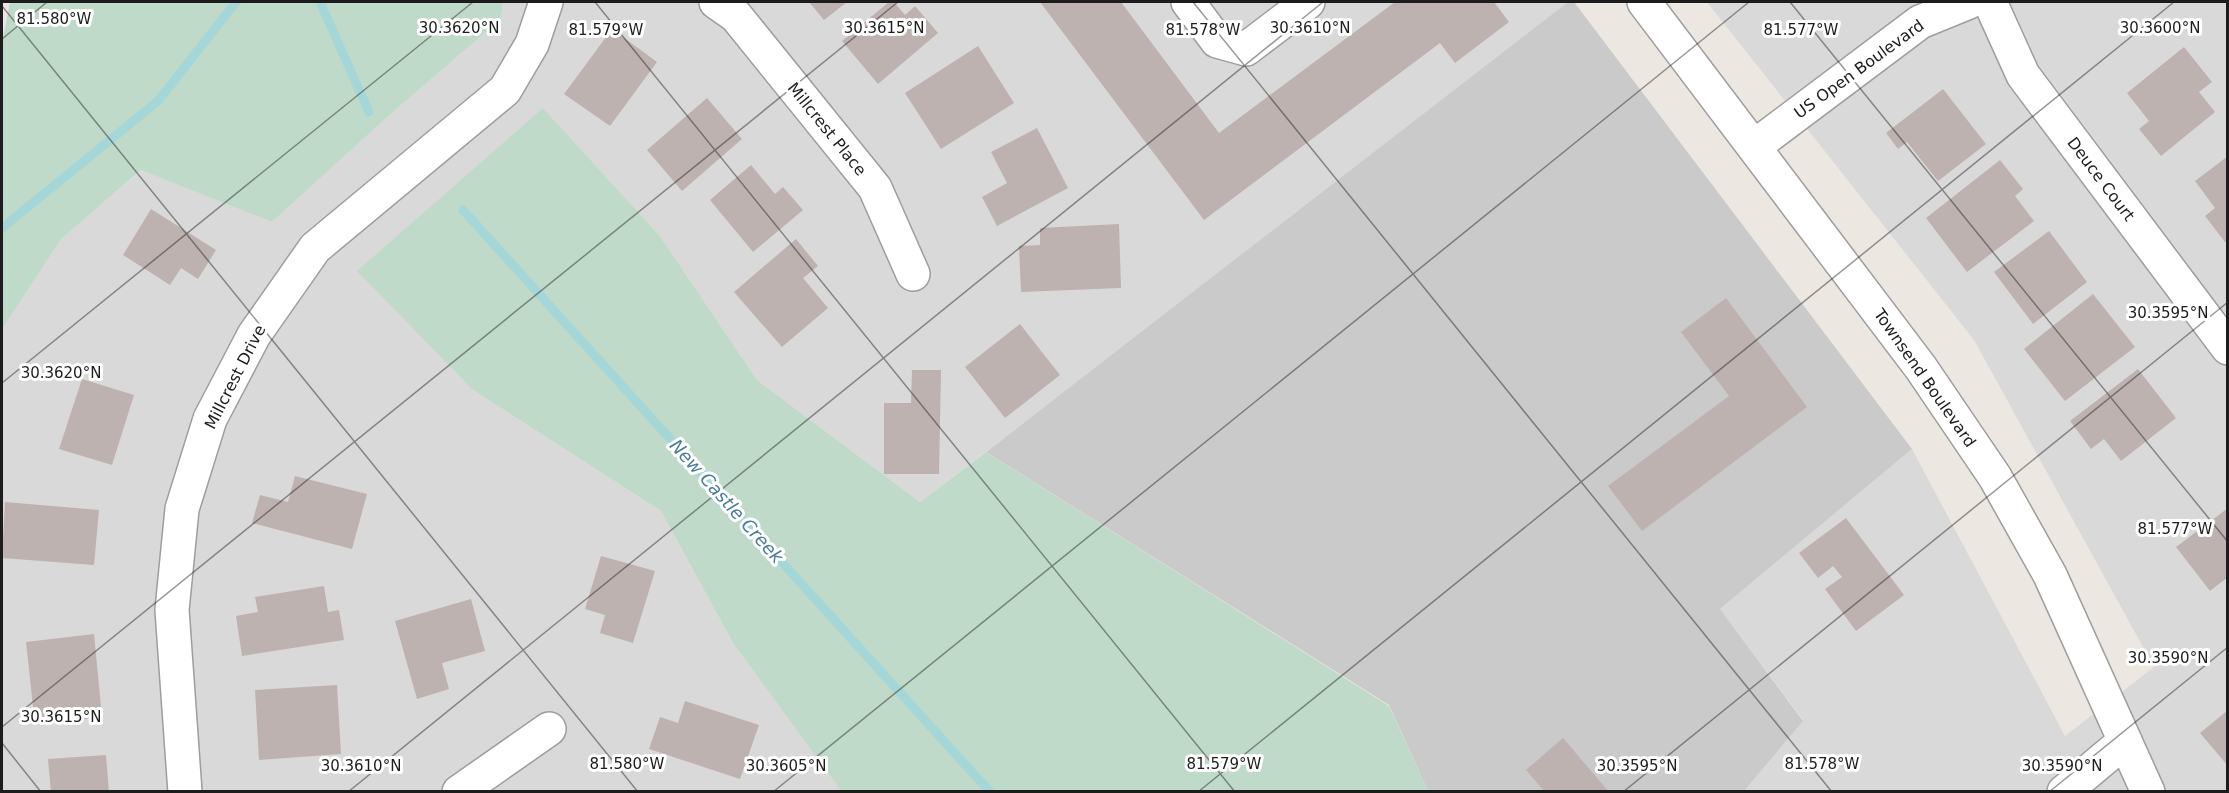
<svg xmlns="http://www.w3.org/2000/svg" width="2229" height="793" font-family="'DejaVu Sans',sans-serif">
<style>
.residential{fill:#dad9d9}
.religious{fill:#cacaca}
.wetland{fill:#c0dac9}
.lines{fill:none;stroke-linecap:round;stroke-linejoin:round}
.stream{stroke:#a5d6d8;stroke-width:9}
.building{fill:#bdb2af}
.minor-casing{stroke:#9d9d9d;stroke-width:36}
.tertiary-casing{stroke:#9d9d9d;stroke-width:36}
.minor{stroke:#fff;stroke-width:33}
.tertiary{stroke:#fff;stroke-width:33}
.ticks{fill:none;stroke:#1c1c1c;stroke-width:1.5;stroke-opacity:0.45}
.labels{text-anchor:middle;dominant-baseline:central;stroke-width:6;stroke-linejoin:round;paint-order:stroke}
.street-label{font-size:16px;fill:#1c1c1c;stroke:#fff}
.water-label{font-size:18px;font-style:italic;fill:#497d96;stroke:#fff}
.ticks-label{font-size:15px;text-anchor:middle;fill:#1c1c1c;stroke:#fff;stroke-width:6;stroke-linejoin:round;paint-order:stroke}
</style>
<rect width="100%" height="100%" fill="#ede7e2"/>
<!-- residential -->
<path class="residential" d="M503,2h1065l-333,259 -315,241 -163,-122 -97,-144 -117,-128 -70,282 188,121 72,132 108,148 -839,1v-463l59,-91 81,-68 130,52 122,-111 107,-92z
M1707,2h520v789h-484l60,-71 -83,-111 192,-160 153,287 89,-69 -180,-327z"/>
<!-- religious -->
<path class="religious" d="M1568,2h6l338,447 -192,160 83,112 -60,71 -315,-1 -39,-86 -403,-253z"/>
<!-- wetland -->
<path class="wetland" d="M10,2h493l-2,17 -107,92 -122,111 -131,-52 -80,69 -59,90v-287z
M543,108l117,128 97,144 163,122 66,-50 403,254 39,85h-587l-108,-148 -72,-132 -188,-121 -116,-119z"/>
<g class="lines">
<!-- stream -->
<path class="stream" d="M320,2l49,110
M463,210l527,582
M2,228l156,-127 78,-99"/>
</g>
<!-- building -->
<path class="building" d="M809,2h38l-23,18z
M889,2h5l11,13 10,-9 23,27 -60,51 -36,-43z
M1040,2h81l98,131 176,-131h99l15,20 -54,41 -15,-20 -236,177z
M612,29l45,33 -47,64 -46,-32z
M978,46l36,57 -73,46 -36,-56z
M2184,47l28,35 -13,10 16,20 -54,44 -22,-27 10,-8 -22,-28z
M1943,89l43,55 -48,37 -31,-39 -9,7 -12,-16z
M707,98l35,41 -60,52 -35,-41z
M1037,128l31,60 -71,38 -15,-29 25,-14 -16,-31z
M2228,156v84l-3,2 -20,-26 10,-8 -20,-27z
M2000,160l23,29 -8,7 19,25 -67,51 -41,-54z
M751,165l24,29 8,-7 20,23 -50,42 -43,-52z
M151,209l65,41 -18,29 -17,-11 -11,17 -47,-30z
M1119,224l2,64 -100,4 -2,-46 21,-1v-17z
M2049,231l38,51 -54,42 -39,-52z
M796,239l22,27 -15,12 25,30 -46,39 -48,-55z
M2093,294l42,53 -70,54 -41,-52z
M1726,298l81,109 -165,124 -34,-45 121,-90 -48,-64z
M1020,324l40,51 -55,43 -40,-51z
M2138,369l38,49 -55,43 -17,-22 -13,10 -21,-28z
M912,370h29l-2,104h-55v-71h27z
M82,379l52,16 -22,70 -53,-16z
M295,476l72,18 -15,55 -100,-26 8,-28 28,7z
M5,502l94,8 -5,55 -92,-7z
M2228,508v69l-18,14 -34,-44z
M1846,518l58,77 -48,36 -31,-42 17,-12 -9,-11 -15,12 -19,-25z
M601,556l54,15 -22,72 -33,-10 5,-18 -20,-6z
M324,586l4,26 11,-2 5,30 -102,16 -6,-40 22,-4 -3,-15z
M471,599l14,52 -43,12 7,26 -32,10 -22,-78z
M94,634l8,83 -67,8 -9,-83z
M337,685l4,69 -82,6 -4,-70z
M685,701l74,24 -19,54 -91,-30 11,-32 18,6z
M2228,710v56l-28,-33z
M1563,738l46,54h-64l-19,-22z
M106,755l3,37h-58l-3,-33z"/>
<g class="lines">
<defs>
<path id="minor" d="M716,2l20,14 139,172 38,86
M1188,2l29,39 29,8 62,-47
M1990,2l33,73 205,273
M1755,146l165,-124 49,-20
M185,792l-13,-182 10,-101 28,-90 44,-84 61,-87 190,-158 27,-46 14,-42
M459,792l90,-63
M2064,792l61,-51"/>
<path id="tertiary" d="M1644,2l277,366 74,109 55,98 98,217"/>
</defs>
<!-- minor casing -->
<use href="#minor" class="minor-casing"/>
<!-- tertiary casing -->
<use href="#tertiary" class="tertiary-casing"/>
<!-- minor -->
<use href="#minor" class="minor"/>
<!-- tertiary -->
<use href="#tertiary" class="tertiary"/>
</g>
<!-- ticks -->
<path class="ticks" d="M595,2l640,790M1193,2l639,790M1790,2l438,540M2,6l636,786M2,39l45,-37M2,383l471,-381M2,727l896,-725M2,743l39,49M348,792l975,-790M773,792l976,-790M1198,792l976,-790M1623,792l605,-490M2049,792l179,-145"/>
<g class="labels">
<!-- street labels -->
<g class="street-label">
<text transform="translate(1859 69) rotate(-36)">US Open Boulevard</text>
<text transform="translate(827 129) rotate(51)">Millcrest Place</text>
<text transform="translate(2101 179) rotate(53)">Deuce Court</text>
<text transform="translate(235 377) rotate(-63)">Millcrest Drive</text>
<text transform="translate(1925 378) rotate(55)">Townsend Boulevard</text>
</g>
<!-- water labels -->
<g class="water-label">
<text transform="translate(727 501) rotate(48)">New Castle Creek</text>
</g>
</g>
<g class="ticks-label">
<text x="54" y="24">81.580°W</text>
<text x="459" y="33">30.3620°N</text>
<text x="884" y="33">30.3615°N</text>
<text x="1310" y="33">30.3610°N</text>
<text x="2160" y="33">30.3600°N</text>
<text x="1203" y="35">81.578°W</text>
<text x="606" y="35">81.579°W</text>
<text x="1801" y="35">81.577°W</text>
<text x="2168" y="318">30.3595°N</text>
<text x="61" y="378">30.3620°N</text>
<text x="2175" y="534">81.577°W</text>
<text x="2168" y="663">30.3590°N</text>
<text x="61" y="722">30.3615°N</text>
<text x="627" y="769">81.580°W</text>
<text x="1224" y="769">81.579°W</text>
<text x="1822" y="769">81.578°W</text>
<text x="361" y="771">30.3610°N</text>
<text x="786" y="771">30.3605°N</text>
<text x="1637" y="771">30.3595°N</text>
<text x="2062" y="771">30.3590°N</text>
</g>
<!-- border -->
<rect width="2229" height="793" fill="none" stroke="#1c1c1c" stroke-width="6"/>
</svg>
